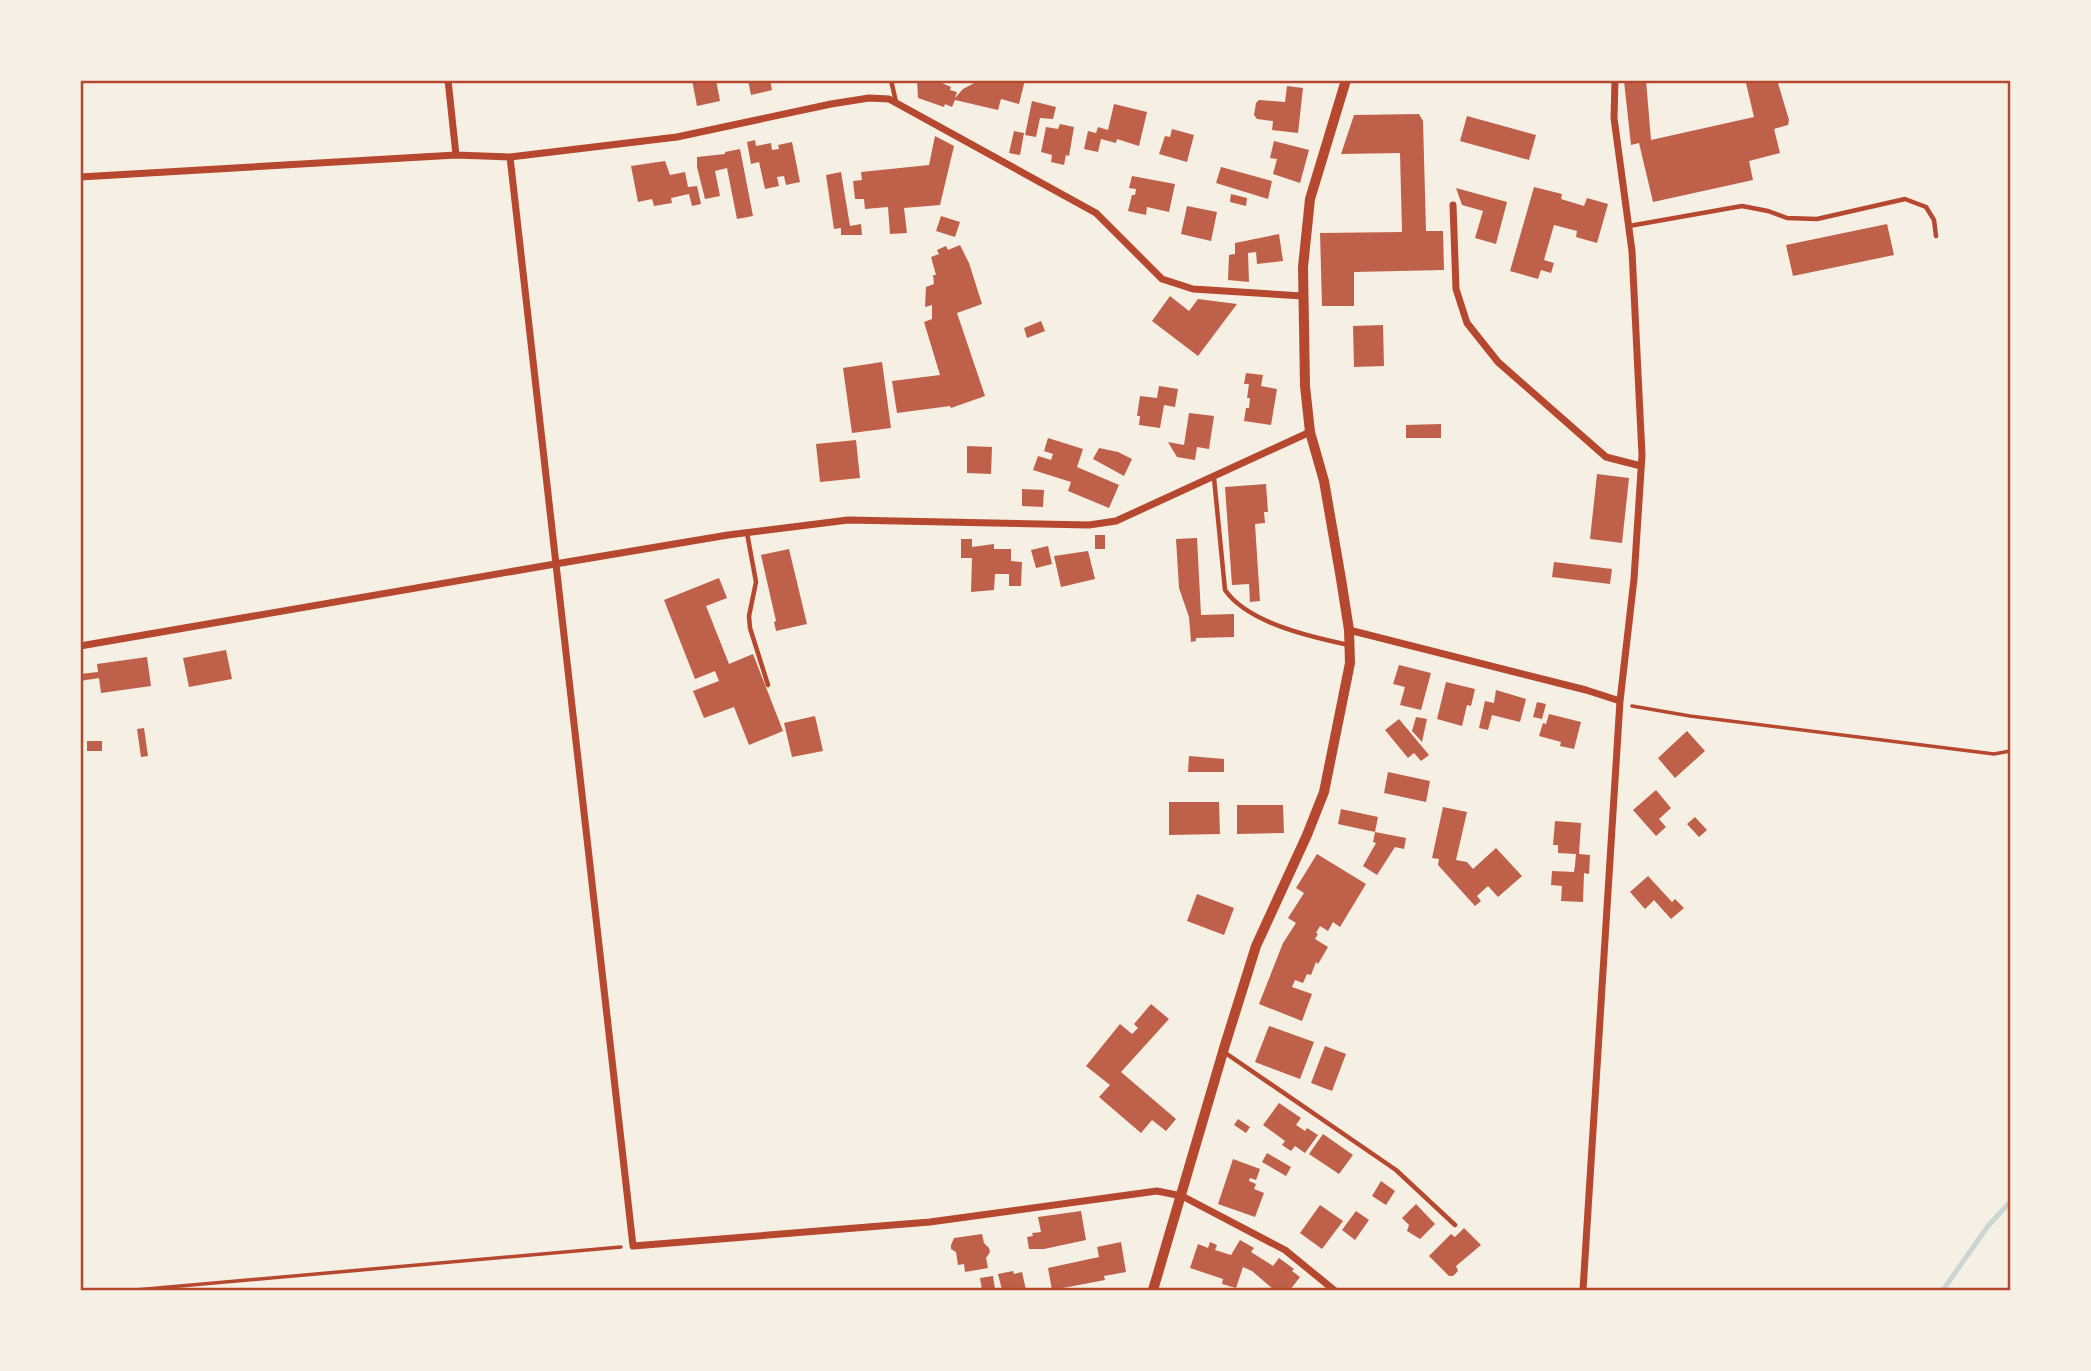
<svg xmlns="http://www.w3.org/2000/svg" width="2091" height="1371" font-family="'Crimson Pro',serif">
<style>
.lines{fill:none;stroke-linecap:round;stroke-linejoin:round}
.stream{stroke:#c9d6d2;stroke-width:5}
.building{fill:#bf614a}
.path{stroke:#b5482f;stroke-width:3.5}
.service{stroke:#b5482f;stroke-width:4.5}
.minor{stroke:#b5482f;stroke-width:7}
.tertiary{stroke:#b5482f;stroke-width:10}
.neatline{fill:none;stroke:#b5482f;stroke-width:2.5}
</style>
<rect width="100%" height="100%" fill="#f6efe4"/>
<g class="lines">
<!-- stream -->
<path class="stream" d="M1943,1290l45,-64 22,-24"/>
</g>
<!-- building -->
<path class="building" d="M692,80h24l4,21 -23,5z
M748,80h22l2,10 -21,5z
M917,80h18l16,7 -1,3 7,2 -2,6 8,-9 17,-9h45l-6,24 -18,-5 -3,11 -43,-10 -3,7 -7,-3 -1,3 -26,-9z
M1646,80l5,60 103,-23 -8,-34 31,-3 12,40 -1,5 -14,4 6,24 -31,8 4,19 -100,22 -14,-59 -8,2 -7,-64z
M1287,86l16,2 -5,45 -26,-3 1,-9 -16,-2 -3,-4 2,-12 3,-3 26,2z
M1032,101l24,6 -3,12 -13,-1 -4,19 -11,-2z
M1114,104l33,8 -8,34 -22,-7 -1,4 -15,-4 -3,13 -14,-3 4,-18 8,2 2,-6 10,3z
M1419,114l4,7 3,110h17l1,39 -90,2v34h-32l-2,-73 82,-1 -2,-79 -59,1 13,-39z
M1467,116l69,19 -7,25 -69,-19z
M1060,124l14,3 -5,29 -3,-1 -2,10 -13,-3 1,-7 -11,-3 5,-25 12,2z
M1172,129l22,6 -7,27 -28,-8 6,-18 5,1z
M1014,131l10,2 -4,22 -11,-2z
M935,136l19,10 -14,59 -36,3 3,25 -17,1 -2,-27 -23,2 -1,-10h-9l-2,-18 9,-1 -1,-8 68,-7z
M755,140l1,6 15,-3 1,7 7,-1 -1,-4 14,-3 8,40 -14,3 -2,-9 -7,1 2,9 -14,3 -6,-27 -8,2 -4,-22z
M1274,141l35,9 -9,33 -27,-9 4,-15 -7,-1z
M740,149l13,67 -16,3 -10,-51 -12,3 5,25 -15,3 -8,-32v-10l28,-3v-2z
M665,161l5,14 15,-3 3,15 9,-1 4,18 -9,2 -3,-12 -18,4 1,5 -18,3 -2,-7 -14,3 -7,-36z
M1221,167l51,14 -4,18 -52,-16z
M841,172l9,54 11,-2 1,11h-21v-7l-7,1 -8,-54z
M1132,176l43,8 -6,28 -22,-5 -1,8 -18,-4 4,-16h3l1,-6 -7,-1z
M1534,187l28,7 -1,5 23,7 3,-8 21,6 -11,39 -21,-6 1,-6 -23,-6 -10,35 10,3 -3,10 -10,-3 -3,9 -28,-8z
M1456,188l51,14 -11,42 -21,-6 8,-27 -21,-6z
M1231,194l16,4 -1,8 -16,-4z
M1187,206l30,6 -6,29 -30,-7z
M941,216l19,6 -5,15 -19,-6z
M1887,224l7,31 -101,21 -7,-31z
M1279,234l4,27 -26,3 -1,-12 -8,1 1,29 -21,-2 1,-25 6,-1v-11z
M960,245l9,18 13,41 -25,9 28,83 -34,12 -1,-2 -53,7 -5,-32 48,-6 -16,-53 8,-3v-14l-7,2 1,-20 8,-3 -1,-9h3l-5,-18 8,-3 -2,-4 9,-4 2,4z
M1170,296l19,15 9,-12 39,5 -39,52 -46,-35z
M1041,321l4,10 -18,7 -3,-10z
M1383,325l1,41 -30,1 -1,-41z
M882,362l9,66 -39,5 -9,-65z
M1246,373l17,2 -2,11 16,3 -6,36 -27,-4 2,-13h3l1,-10h-3l2,-14h-5z
M1159,386l19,3 -3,18 -11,-2 -4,23 -21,-3 1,-9h-3l3,-20 17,2z
M1189,413l25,3 -5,33 -12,-2 -2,13 -18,-3 -9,-15 16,3z
M1441,424v14h-35v-13z
M1048,438l35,11 -6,18 42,18 -10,23 -41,-17 3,-9 -38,-12 5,-14 13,4 2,-6 -9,-3z
M856,440l4,38 -40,4 -4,-38z
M967,446l25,1 -1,27 -24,-1z
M1099,448l19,4 14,7 -8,17 -31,-17z
M1597,474l32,4 -7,65 -32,-4z
M1266,484l2,28h-4l1,11 -10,1 5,77 -10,1 -1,-18 -17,1 -7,-98z
M1022,489l22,1 -1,17 -21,-1z
M1095,535h10v14h-10z
M1197,538l4,77 33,-1v23l-38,1v3l-5,1 -2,-25 -10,-29 -3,-49z
M961,539h11v8l22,-3v5h17v12l11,1 -1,24h-12v-12h-14l-1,16 -23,2 1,-34h-11z
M1048,546l4,18 -16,4 -5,-18z
M789,549l18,75 -31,7 -2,-9 2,-1 -15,-66z
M1088,551l7,28 -34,8 -7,-31z
M1554,562l58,7 -2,15 -58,-7z
M719,578l8,20 -21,8 23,58 24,-10 30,77 -34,14 -15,-38 -30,11 -11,-27 26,-10 -4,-10 -20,8 -31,-79z
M226,650l6,29 -43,8 -6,-29z
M147,657l4,29 -50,7 -2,-15 -19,3v-7l18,-2 -1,-8z
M1399,665l32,8 -10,37 -21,-5 5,-18 -12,-3z
M1446,682l29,7 -4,17 -4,-1 -5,21 -25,-7z
M1496,690l30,9 -6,23 -28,-7 -4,15 -9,-2 6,-27 9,2z
M1537,702l9,2 -4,15 -9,-2z
M1549,714l32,8 -7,27 -14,-3 1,-4 -22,-6 4,-13 3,1z
M815,716l8,35 -31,6 -8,-34z
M1416,717l11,2 -5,23 -10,-11z
M1399,719l30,36 -8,6 -7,-8 -6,5 -23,-28z
M144,728l4,28 -7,1 -4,-28z
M1687,731l18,20 -30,27 -17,-20z
M87,741h15v10h-15z
M1189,756l35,3v13h-36z
M1388,772l42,9 -4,21 -42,-9z
M1656,790l15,18 -12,11 7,8 -10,9 -23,-26z
M1169,802h50l1,32 -51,1z
M1237,805h46l1,28 -47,1z
M1443,807l24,5 -11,48 11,2 6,7 23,-21 26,28 -24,21 -10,-11 -11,10 4,5 -6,5 -37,-41 1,-6 -7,-1z
M1341,809l37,8 -3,15 -37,-8z
M1695,817l12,13 -8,7 -12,-13z
M1555,821l26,2 -2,31 11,1 -1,19 -5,-1 -1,29 -22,-1 1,-15 -11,-1 1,-14 22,1 1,-7 1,-11 -18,-1v-8h-5z
M1375,832l31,6 -2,11 -9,-2 -18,28 -14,-9 13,-23 -3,-1z
M1317,854l49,30 -26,43 -7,-5 -5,9 -8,-5 -4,7 2,1 -3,5 13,8 -10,17 -2,-2 -5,13 -4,-1 -4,9 -8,-3 -3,7 20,7 -10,27 -43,-17 24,-61 13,-20 -8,-5 16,-25 -8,-5z
M1648,876l24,26 3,-3 9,9 -13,11 -17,-19 -9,9 -15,-17z
M1197,894l37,14 -10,27 -37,-14z
M1151,1004l18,15 -48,53 55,47 -10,12 -14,-11 -11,13 -42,-36 11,-12 -24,-19 34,-42 12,10 6,-6 -4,-4z
M1269,1026l45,16 -14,37 -45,-17z
M1325,1046l21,8 -14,37 -21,-8z
M1279,1103l22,15 -5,7 9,6 2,-3 11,7 -13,18 -10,-7 -4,5 -9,-6 3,-4 -22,-16z
M1238,1119l12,8 -4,6 -12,-8z
M1323,1134l30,21 -14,19 -30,-20z
M1267,1153l24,14 -5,9 -24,-14z
M1233,1159l27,10 -4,11 -6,-2 -1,3 7,3 -2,5 10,4 -9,24 -37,-13z
M1381,1181l14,10 -9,14 -14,-9z
M1416,1204l19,20 -15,15 -13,-8 2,-6 -7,-7z
M1320,1205l23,16 -21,28 -22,-16z
M1081,1211l5,29 -42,9h-15l-2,-12 6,-1 -1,-3 9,-1 -3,-15z
M1356,1211l13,9 -14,20 -13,-10z
M1464,1228l17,17 -25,21 2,5 -5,5h-4l-20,-20 22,-22 4,3z
M982,1234l2,9 5,5 1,4 -4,6 2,10 -23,4 -1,-8 -6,1 -2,-13 -5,-3v-4l3,-7z
M1240,1240l14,8 -3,4 22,14 6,-8 15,11 -2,2 8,6 -10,13h-16l-22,-19 -9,-4 -7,21 -14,-4 1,-5 -33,-11 8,-24 10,4 2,-6 7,3 -2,5 16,5z
M1121,1242l5,30 -22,4 1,4 -53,10 -4,-22 51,-11 -2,-10z
M1013,1271l1,3 8,-2 4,18h-24l-4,-16z
M993,1276l2,13 -13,1 -2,-12z"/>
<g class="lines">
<!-- path -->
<path class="path" d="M1632,706l58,10 304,38 16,-3
M135,1290l486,-43"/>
<!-- service -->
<path class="service" d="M891,80l5,22
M1629,226l113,-20 26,5 19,7 30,1 88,-20 21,8 8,13 2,16
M1214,478l11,112c23,33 86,47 124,55
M747,533l9,49 -7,34 1,12 18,57
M1224,1052l172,118 59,55"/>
<!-- minor -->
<path class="minor" d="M448,80l8,75
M510,157l123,1089 297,-24 227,-31 25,5 103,54 49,40
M80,177l376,-22 54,2 167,-20 154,-33 38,-6 20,1 207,114 66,66 31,10 110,7
M1453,205l3,84 11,34 31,39 108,95 35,9
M1349,630l237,60 34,11
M80,646l475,-82 173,-29 120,-15 241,5 27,-4 194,-89
M1583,1290l37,-589 14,-122 8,-124 -10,-204 -18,-133 1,-38"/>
<!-- tertiary -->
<path class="tertiary" d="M1153,1290l72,-245 31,-99 51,-111 17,-43 26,-129 -1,-33 -8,-51 -17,-98 -14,-49 -5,-46 -2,-119 7,-68 36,-119"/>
</g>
<!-- border -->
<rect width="2091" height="1371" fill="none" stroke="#f6efe4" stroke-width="164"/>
<rect x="82" y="82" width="1927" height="1207" class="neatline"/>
</svg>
